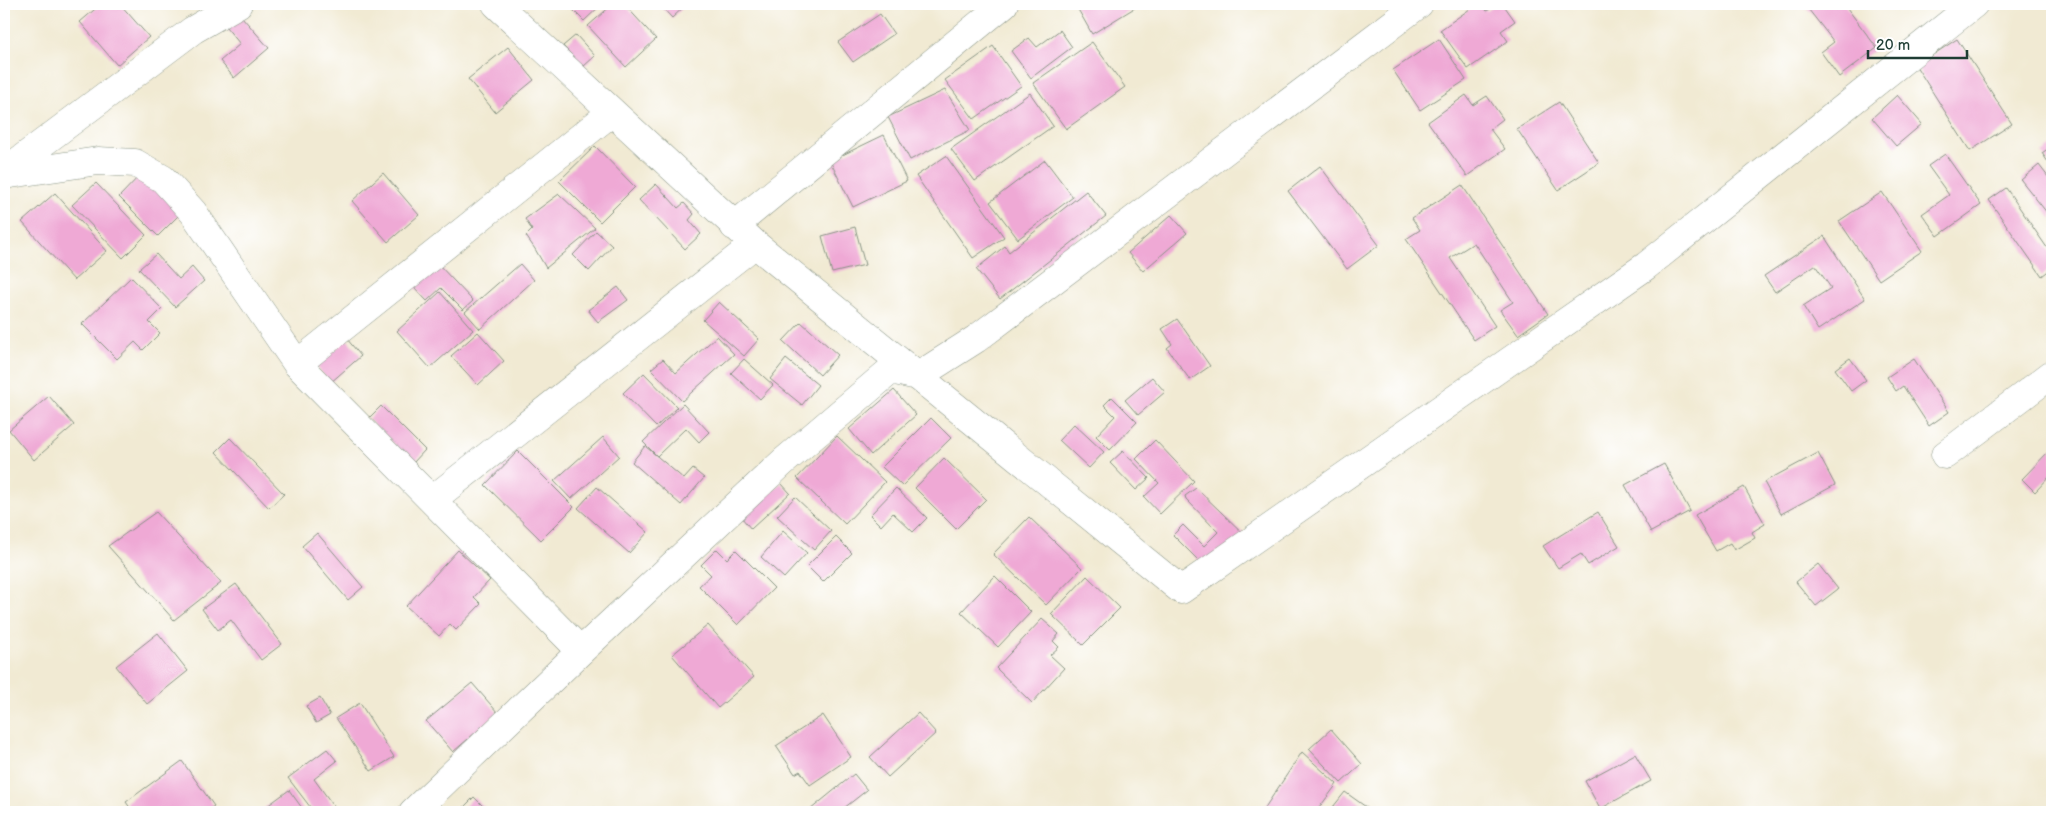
<svg xmlns="http://www.w3.org/2000/svg" width="2056" height="816" font-family="'Balsamiq Sans',sans-serif">
<style>
.building{fill:#efa9d5}
.lines{fill:none;stroke-linecap:round;stroke-linejoin:round}
.minor-casing{stroke:#889484;stroke-width:29}
.minor{stroke:#fff;stroke-width:28}
</style>
<rect width="100%" height="100%" fill="#fff"/>
<filter id="ink" filterUnits="userSpaceOnUse"><feTurbulence type="fractalNoise" baseFrequency=".02" numOctaves="2"/><feDisplacementMap in="SourceGraphic" scale="10" xChannelSelector="R" yChannelSelector="G"/><feConvolveMatrix kernelMatrix="1 2 1 2 8 2 1 2 1" color-interpolation-filters="sRGB"/></filter>
<filter id="wash" filterUnits="userSpaceOnUse"><feTurbulence type="fractalNoise" baseFrequency=".0096" numOctaves="4" result="noise"/><feDisplacementMap in="SourceGraphic" scale="20" xChannelSelector="R" yChannelSelector="G"/><feGaussianBlur stdDeviation="1.12" result="paint"/><feColorMatrix in="noise" values="0 0 0 0 0 0 0 0 0 0 0 0 0 0 0 0 0 1.4 0 .05"/><feComposite in="paint" operator="in"/></filter>
<g filter="url(#wash)">
<rect width="100%" height="100%" fill="#f1ead3"/>
<g id="blocks">
<!-- building -->
<path class="building" d="M101,4h19l29,33 -32,28 -37,-43z
M567,4h35l-18,17z
M613,4h11l32,35 -30,28 -38,-41z
M659,4h28l-15,14z
M1075,4h66l-49,30z
M1477,4h4l6,7 10,-7h6l12,17 -14,10 7,10 -40,28 -28,-39z
M1807,4h37l33,44 -38,29 -18,-25 13,-10 -29,-37z
M235,9l34,39 -35,30 -14,-17 20,-17 -19,-23z
M880,14l14,20 -41,28 -15,-20z
M1060,30l12,17 -41,31 -20,-27 18,-13 8,9z
M576,35l19,21 -12,11 -20,-21z
M1439,39l27,41 -46,30 -27,-40z
M1957,39l55,85 -42,27 -54,-85z
M1092,42l33,45 -59,42 -33,-46z
M993,46l28,40 -47,33 -29,-39z
M508,47l26,33 -39,32 -27,-33z
M945,90l25,40 -60,30 -22,-43z
M1030,93l23,33 -78,55 -24,-32z
M1466,95l7,10 14,-9 16,23 -13,10 15,20 -38,27 -39,-54z
M1897,95l25,29 -26,22 -24,-28z
M1559,102l40,61 -41,27 -41,-61z
M884,135l23,46 -54,26 -23,-46z
M595,146l40,41 -35,35 -41,-41z
M2052,146v22l-10,-15z
M1945,154l36,51 -43,31 -16,-22 27,-19 -21,-29z
M946,156l58,81 -31,21 -57,-82z
M1045,160l28,37 -55,42 -28,-37z
M2039,165l13,17v37l-31,-39z
M1320,166l59,79 -32,24 -59,-78z
M142,173l40,39 -24,24 -39,-39z
M383,173l36,42 -31,27 -36,-41z
M96,183l50,52 -23,23 -51,-53z
M656,184l22,24 6,-5 10,11 -5,6 12,14 -16,15 -46,-49z
M1462,185l86,129 -30,21 -18,-25 13,-8 -39,-59 -24,15 45,68 -21,14 -68,-101 14,-9 -8,-12z
M2006,188l46,67v13l-10,8 -53,-76z
M1086,191l20,25 -106,83 -24,-30 29,-23 4,6z
M1882,192l40,59 -43,29 -40,-59z
M55,193l52,58 -33,29 -52,-58z
M559,194l36,34 -49,40 -11,-19 -9,-13 6,-6 -7,-11z
M1171,215l16,18 -44,38 -15,-18z
M855,227l10,38 -33,8 -10,-37z
M596,231l16,15 -23,25 -16,-16z
M1824,236l41,63 -47,31 -15,-24 28,-18 -16,-23 -40,27 -11,-16z
M156,254l23,25 13,-12 12,14 -29,26 -36,-38z
M437,263l36,38 -10,9 -22,-22 -14,13 -14,-15z
M520,264l14,16 -54,49 -15,-17z
M131,277l31,32 -13,13 11,11 -17,17 -8,-8 -18,17 -35,-35z
M618,287l10,13 -30,22 -10,-12z
M440,292l33,38 -43,38 -33,-37z
M719,302l40,37 -15,17 -41,-36z
M1177,319l33,47 -20,14 -23,-32 5,-4 -10,-15z
M801,322l37,33 -18,20 -37,-34z
M478,332l26,29 -26,24 -27,-29z
M717,336l17,18 -52,47 -31,-32 12,-10 13,14z
M347,339l14,17 -31,27 -14,-17z
M1850,358l16,22 -15,11 -16,-22z
M744,359l29,26 -13,14 -29,-26z
M786,359l32,26 -16,20 -32,-26z
M1914,359l35,53 -20,14 -26,-40 -7,5 -9,-14z
M644,373l33,34 -21,20 -33,-34z
M1152,377l13,15 -27,23 -13,-15z
M894,390l22,25 -45,40 -22,-26z
M49,396l25,29 -40,35 -25,-30z
M1112,397l25,25 -27,28 -14,-14 19,-20 -11,-11z
M683,404l26,28 -10,10 -13,-14 -29,28 -14,-14z
M381,406l44,44 -12,13 -45,-44z
M931,418l20,20 -49,48 -20,-19z
M1074,424l30,28 -15,16 -30,-28z
M837,436l48,46 -40,42 -48,-46z
M603,437l16,19 -48,43 -17,-18z
M230,438l54,56 -15,14 -53,-56z
M1155,440l39,41 -34,33 -16,-17 15,-14 -23,-24z
M645,446l39,33 9,-10 11,9 -23,27 -49,-43z
M2052,448v26l-17,18 -13,-13z
M518,451l56,56 -33,33 -56,-55z
M1123,451l26,27 -13,12 -26,-27z
M1818,453l17,32 -54,29 -17,-32z
M944,458l42,41 -30,30 -41,-41z
M1664,464l26,47 -39,21 -26,-47z
M781,483l9,10 -39,36 -9,-11z
M597,487l51,45 -19,21 -51,-45z
M1744,487l21,37 -13,8 3,6 -21,12 -4,-7 -14,8 -21,-36z
M896,488l31,30 -14,14 -20,-19 -12,13 -11,-11z
M1196,488l51,49 -44,28 -30,-30 10,-10 21,21 14,-14 -32,-33 -1,-3z
M795,497l36,34 -17,19 -37,-34z
M156,512l65,71 -47,37 -66,-74z
M1598,512l21,34 -31,19 -7,-11 -23,14 -15,-22z
M1029,517l53,51 -36,37 -53,-51z
M783,531l24,22 -23,25 -23,-21z
M317,533l46,54 -15,13 -46,-54z
M836,537l16,16 -29,29 -16,-16z
M717,549l10,10 9,-9 38,38 -36,37 -39,-39 12,-11 -10,-10z
M458,550l32,30 -16,17 7,7 -25,26 -6,-6 -11,12 -33,-30z
M1818,564l20,25 -22,17 -20,-24z
M995,576l36,36 -33,35 -37,-35z
M1087,576l33,32 -37,37 -32,-31z
M236,584l46,60 -21,16 -30,-40 -13,10 -16,-21z
M1042,619l17,15 -6,7 6,6 -9,8 14,13 -32,35 -36,-35z
M708,625l46,52 -36,31 -46,-53z
M158,633l30,38 -41,33 -31,-38z
M472,683l26,30 -45,39 -27,-31z
M320,698l10,17 -14,8 -10,-17z
M360,703l34,54 -23,14 -35,-53z
M918,713l18,20 -48,44 -18,-20z
M823,715l28,42 -41,28 -10,-14 -5,3 -19,-28z
M1331,729l31,35 -21,19 -32,-34z
M327,749l10,12 -23,18 24,33h-24l-26,-34z
M1302,752l35,32 -21,28h-54z
M1635,754l16,27 -51,28 -15,-28z
M182,761l32,45 -8,6h-73l-7,-10z
M854,774l13,16 -28,22h-27l-2,-2z
M289,790l16,22h-46z
M1345,792l28,20h-44z
M474,797l13,13 -2,2h-26z"/>
</g>
</g>
<g filter="url(#ink)">
<use href="#blocks" fill-opacity="0" stroke="#889484" stroke-width="1"/>
<g class="lines">
<defs>
<path id="minor" d="M496,4l259,240 426,346 465,-324 328,-262
M4,172l189,-142 45,-26
M4,175l94,-14 37,2 28,16 30,33 104,152 284,287
M734,226l270,-222
M297,364l315,-252
M1945,455l107,-81
M432,500l323,-256
M413,812l168,-161 202,-189 108,-92 27,6 58,-37 443,-335"/>
</defs>
<!-- minor casing -->
<use href="#minor" class="minor-casing"/>
<!-- minor -->
<use href="#minor" class="minor"/>
</g>
</g>
<!-- margin -->
<rect width="2056" height="816" fill="none" stroke="#fff" stroke-width="20"/>
<!-- scale -->
<path d="M1868 50v8h99v-8" fill="none" stroke="#1f3d34" stroke-width="2.5"/>
<text x="1876" y="50" font-size="15" fill="#1f3d34" stroke="#ffffff" stroke-width="4" paint-order="stroke">20 m</text>
</svg>
